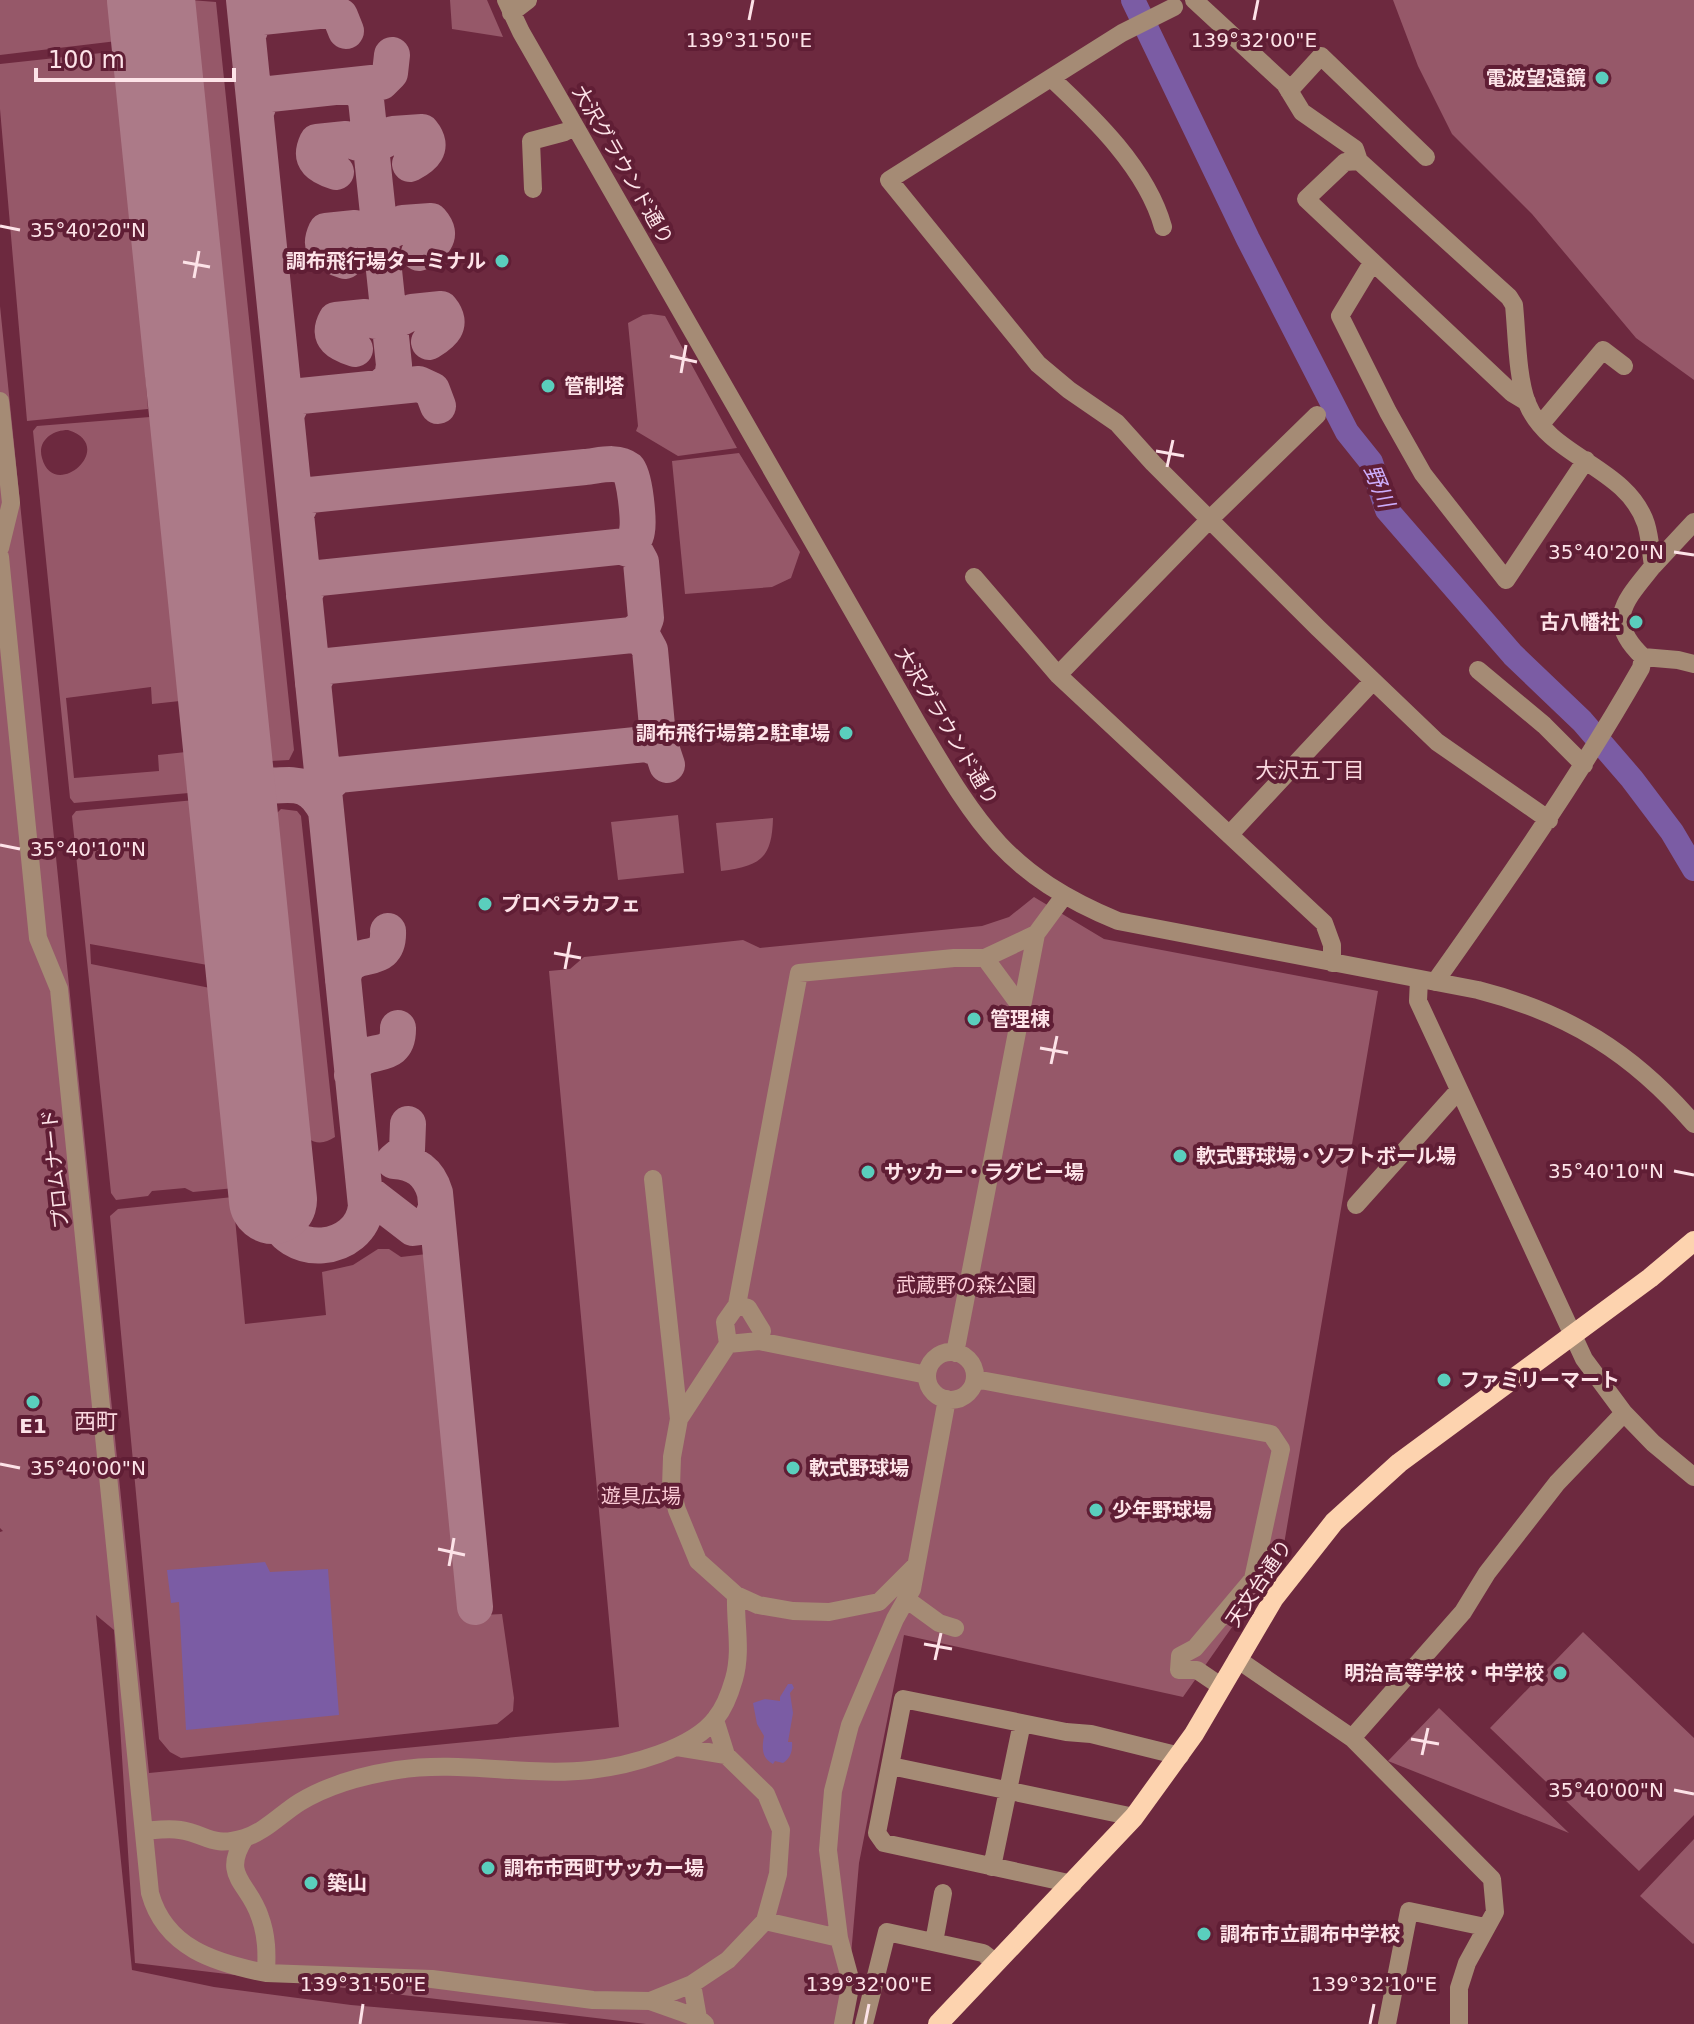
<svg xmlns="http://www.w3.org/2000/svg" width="1694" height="2024" font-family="'DejaVu Sans','Noto Sans JP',sans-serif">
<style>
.green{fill:#965869;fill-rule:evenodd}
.water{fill:#7b5ca4}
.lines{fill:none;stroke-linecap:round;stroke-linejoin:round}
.river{stroke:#7b5ca4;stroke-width:24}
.taxiway{stroke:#ac7a88;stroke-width:36}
.runway{stroke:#ac7a88;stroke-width:88}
.minor{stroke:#a58b75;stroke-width:18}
.major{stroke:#fdd3af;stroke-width:20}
.ticks{fill:none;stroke:#fde3e8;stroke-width:3}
.poi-dot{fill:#5acebd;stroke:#601e35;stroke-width:3}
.labels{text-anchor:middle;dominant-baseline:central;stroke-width:8;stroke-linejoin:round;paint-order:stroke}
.poi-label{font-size:20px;font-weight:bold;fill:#fde3e8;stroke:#601e35;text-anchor:start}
.street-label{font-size:20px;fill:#fde3e8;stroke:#601e35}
.park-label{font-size:20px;fill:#fccbd6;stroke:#601e35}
.water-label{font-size:22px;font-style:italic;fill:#cdadfc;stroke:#601e35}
.neighbourhood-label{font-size:22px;fill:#fad8df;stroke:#601e35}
.ticks-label{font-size:20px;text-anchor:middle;fill:#fde3e8;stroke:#601e35;stroke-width:8;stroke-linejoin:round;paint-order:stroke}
</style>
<rect width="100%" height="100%" fill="#6d293f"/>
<!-- green -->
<path class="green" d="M0,0h112l5,41 -117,14z
M190,0l26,2 78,748 -5,10 -19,1 -7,-10 -75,-744z
M450,0h37l16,37 -51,-8z
M1393,0h301v380l-58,-42 -104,-124 -80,-80 -34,-68z
M120,51l28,358 -121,12 -27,-312v-45z
M0,306l149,1467 470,-46 -70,-756 21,-2 14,-12 159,-17 17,8 222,-22 27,-9 25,-20 70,42 274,52 -96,565 -99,141 -279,-62 -45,228 -12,138 -5,23h-196l-511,-61 -21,-333 -18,-15 36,355 82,17 137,18 219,19h-570v-492l3,-1 -3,-3z
M651,314l14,2 72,132 -59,8 -42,-25 2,-5 -10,-103 15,-8z
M150,417l30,284 -28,3 -1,-17 -85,11 8,80 85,-7 -1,-16 28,-3 3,41 -115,10 -4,-5 -37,-367 4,-5zM68,430c51,16 -14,73 -26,28 -5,-17 10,-28 26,-28z
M739,453l61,99 -9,26 -19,9 -87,7 -13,-133z
M195,800l18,166 -123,-22 1,20 124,25 20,199 -42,4 -8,-4 -33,3 -4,5 -32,4 -5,-7 -39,-377 4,-5z
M281,809l16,2 4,5 34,321c-10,6 -17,8 -28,1l-35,-320z
M678,815l6,58 -66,7 -7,-58z
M773,818c-1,41 -13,48 -52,53l-5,-48z
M233,1197l12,127 81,-9 -4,-43 31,-7 25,-16h11l12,8 26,-3 37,362 38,-2 12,84 -1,13 -16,13 -316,34 -11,-6 -11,-13 -49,-523 8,-7z
M1583,1632l111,106v77l-55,56 -149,-143z
M1439,1708l130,125 -181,-72z
M1694,1839v104l-1,1 -53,-48z"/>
<!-- water -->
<path class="water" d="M265,1562l5,10 58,-3 11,146 -153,15 -7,-128 -8,1 -4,-33z
M788,1684h4l2,4 -4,5 3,20 -5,29h4c1,9 -2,17 -9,21l-8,-2 -2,3c-12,-6 -11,-17 -9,-28l-7,-12 -4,-21 12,-4 15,2v-4z"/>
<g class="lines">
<!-- river -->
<path class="river" d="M1133,0l115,239 99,193 24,30 16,48 126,145 69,66 50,58 40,53 22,37"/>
<!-- taxiway -->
<path class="taxiway" d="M244,0l122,1206c-5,48 -80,55 -92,6
M154,27l2,-27
M248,35l5,-13 9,-5 66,-7 12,6 6,15
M351,86l10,6 5,8 28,265 -2,13 -12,10
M256,112l5,-13 9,-5 111,-12 9,-9 2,-18
M336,172c-15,-5 -28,-11 -19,-30l29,-3 12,4 12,-5 13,3 10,-7 29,-2c13,16 1,25 -12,32
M345,261c-15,-5 -28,-11 -19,-30l29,-3 12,4 12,-6 13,4 11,-7 28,-2c14,16 1,24 -12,32
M355,349c-15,-5 -29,-11 -19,-29l29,-3 11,4 12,-6 13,3 11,-6 29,-3c13,16 1,25 -12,33
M286,415l6,-13 9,-6 118,-12 13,6 6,16
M296,514l6,-13 8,-6 275,-28c13,-1 32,-7 43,2 7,7 11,52 9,62 -1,8 -5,11 -11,15l-307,32 -9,5 -6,13
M622,547l13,4 6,11 5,56 -4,10 -10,7
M313,684l6,-13 9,-5 304,-31 12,4 6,11 7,76 -3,11 -8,7
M228,756c34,61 70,-1 98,55
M324,794l3,-9 11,-10 308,-31 16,6 5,15
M235,830c1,-20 12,-34 29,-43
M343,980c4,-38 47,-8 45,-49
M352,1075c6,-36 47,-7 46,-47
M394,1161c21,1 35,11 41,32l40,414
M394,1161l13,-11 1,-26
M365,1191l48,37 16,-2 7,-18"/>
<!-- runway -->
<path class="runway" d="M151,0l122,1200"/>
<!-- minor -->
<path class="minor" d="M506,0l15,32 396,691c60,101 88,151 201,198l360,69c90,23 155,63 216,134
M1194,0l91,84 17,28 53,37 4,12 150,136 5,8c3,29 3,72 13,98 22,55 100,63 119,121 4,13 5,29 7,42 -28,35 -49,54 -10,91l35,3 16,4
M1174,7l-52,26 -233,147 149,184 31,26 48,33 36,40 165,165 119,114 112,78
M511,13l17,-13
M1051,78c43,40 96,91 112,149
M1289,91l32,-35 105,101
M1359,161l-14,1 -39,37 206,194 15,9
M533,189l-2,-48 34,-9
M1372,263l-32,53 48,96 35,62 83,106 80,-120
M0,401l11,102 -11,45
M1541,424l62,-74 21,16
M0,557l38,381 21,51 91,904c15,55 65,70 116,80 1,-19 1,-37 -6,-56 -11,-35 -40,-40 -15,-79
M1653,566l41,-44
M974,577l84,98 266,248 8,22v18
M1478,670l66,55 40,40
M1058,675l152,-156 107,-104
M1230,834l143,-153
M985,958l51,-24
M1419,979l-1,22 166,358 40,54 29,30 41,34
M1435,982c73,-103 144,-205 206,-314l2,-11
M653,1179l26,240
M1356,1205l103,-115
M737,1305l62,-332 155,-15h31l36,49
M728,1344l-3,-22 12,-17 11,3 14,23 -3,10
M927 1376a24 24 0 1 1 48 0a24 24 0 1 1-48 0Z
M955,1353l81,-419 28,-38
M975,1379l296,55 10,15 -28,130 -58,69 -15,8 -1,14h18l25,17
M736,1595l22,10 35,6 36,1 50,-10 36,-36
M906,1599l33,24 16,5
M1237,1659l115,79 140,141 3,33 -28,51 -8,25v36
M1352,1738l111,-126 24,-39 70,-90 67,-70
M677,1747l49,8
M891,1766l243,51
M144,1831c12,-1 24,-3 36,-1 27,4 31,18 64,8 21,-6 38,-25 56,-36 28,-17 65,-27 97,-32 64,-10 129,7 193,0 38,-4 103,-21 126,-52 9,-11 14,-25 18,-39 8,-28 1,-55 2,-84l-38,-34 -21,-51 -6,-23 1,-30 7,-38 49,-75 31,-3 168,34
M992,1867l30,-144
M1073,1884l-189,-41 -7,-10 26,-134 163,33 25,2 89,22
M765,1921l74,17
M934,1942l9,-49
M266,1973l166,6 161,21 57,1 42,-17
M650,2001l48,17
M705,2024l-7,-6 -6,-34 36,-24 37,-39 13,-47 3,-44 -15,-36 -40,-39 -11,-35
M843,2024l8,-42 -12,-44 -11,-88 5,-59 17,-66 45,-106 17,-30 35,-190
M864,2024l23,-92 96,21 13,10
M1387,2024l22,-113 76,16"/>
<!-- major -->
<path class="major" d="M938,2024l196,-207 60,-83 80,-136 60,-76 65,-59 251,-185 44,-37"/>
</g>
<!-- ticks -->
<path class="ticks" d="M749,20l4,-20M1254,20l4,-20M0,226l20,4M183,262l27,5M194,278l5,-27M670,356l27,6M681,373l5,-28M1156,451l28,5M1167,467l6,-27M1674,552l20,3M0,845l20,4M554,953l27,5M565,969l5,-27M1040,1048l28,5M1051,1064l6,-28M1674,1171l20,4M0,1464l20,4M438,1549l27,6M449,1566l5,-28M924,1644l28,5M935,1660l6,-27M1411,1739l28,5M1422,1755l6,-27M1674,1790l20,4M360,2024l3,-20M865,2024l4,-20M1370,2024l4,-20"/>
<!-- markers -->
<g class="poi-dot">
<circle cx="1602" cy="78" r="8"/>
<circle cx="502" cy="261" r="8"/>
<circle cx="548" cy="386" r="8"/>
<circle cx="1636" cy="622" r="8"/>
<circle cx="846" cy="733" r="8"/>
<circle cx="485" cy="904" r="8"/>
<circle cx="974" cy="1019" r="8"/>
<circle cx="1180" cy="1156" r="8"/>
<circle cx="868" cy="1172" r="8"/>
<circle cx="1444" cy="1380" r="8"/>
<circle cx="33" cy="1402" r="8"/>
<circle cx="793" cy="1468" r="8"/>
<circle cx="1096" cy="1510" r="8"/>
<circle cx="1560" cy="1673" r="8"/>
<circle cx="488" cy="1868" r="8"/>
<circle cx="311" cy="1883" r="8"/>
<circle cx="1204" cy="1934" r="8"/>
</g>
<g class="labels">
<!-- poi labels -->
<g class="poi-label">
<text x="1586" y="78" text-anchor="end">電波望遠鏡</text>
<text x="486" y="261" text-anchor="end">調布飛行場ターミナル</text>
<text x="564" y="386">管制塔</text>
<text x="1620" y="622" text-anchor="end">古八幡社</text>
<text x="830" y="733" text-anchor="end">調布飛行場第2駐車場</text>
<text x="501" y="904">プロペラカフェ</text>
<text x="990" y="1019">管理棟</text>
<text x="1196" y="1156">軟式野球場・ソフトボール場</text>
<text x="884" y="1172">サッカー・ラグビー場</text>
<text x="1460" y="1380">ファミリーマート</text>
<text x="33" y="1426" text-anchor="middle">E1</text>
<text x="809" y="1468">軟式野球場</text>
<text x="1112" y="1510">少年野球場</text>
<text x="1544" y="1673" text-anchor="end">明治高等学校・中学校</text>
<text x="504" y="1868">調布市西町サッカー場</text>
<text x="327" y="1883">築山</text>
<text x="1220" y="1934">調布市立調布中学校</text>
</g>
<!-- street labels -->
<g class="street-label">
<text transform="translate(623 165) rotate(60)">大沢グラウンド通り</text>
<text transform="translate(947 726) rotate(59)">大沢グラウンド通り</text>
<text transform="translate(55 1169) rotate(-96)">プロムナード</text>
<text transform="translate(1259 1583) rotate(-56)">天文台通り</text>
</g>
<!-- park labels -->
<g class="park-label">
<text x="966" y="1285">武蔵野の森公園</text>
<text x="641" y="1496">遊具広場</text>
</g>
<!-- water labels -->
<g class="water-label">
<text transform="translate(1379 486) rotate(67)">野川</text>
</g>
<!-- neighbourhood labels -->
<g class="neighbourhood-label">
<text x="1310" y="770">大沢五丁目</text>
<text x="96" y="1421">西町</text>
</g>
</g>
<g class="ticks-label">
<text x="749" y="47">139°31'50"E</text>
<text x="1254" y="47">139°32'00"E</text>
<text x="88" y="237">35°40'20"N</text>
<text x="1606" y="559">35°40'20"N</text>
<text x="88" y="856">35°40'10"N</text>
<text x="1606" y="1178">35°40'10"N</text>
<text x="88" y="1475">35°40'00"N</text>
<text x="1606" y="1797">35°40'00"N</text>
<text x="363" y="1991">139°31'50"E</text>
<text x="869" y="1991">139°32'00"E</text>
<text x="1374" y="1991">139°32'10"E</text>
</g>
<!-- scale -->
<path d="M36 68v12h198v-12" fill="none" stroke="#fde3e8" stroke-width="4"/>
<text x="48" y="68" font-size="24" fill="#fde3e8" stroke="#601e35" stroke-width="6" paint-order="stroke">100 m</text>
</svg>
